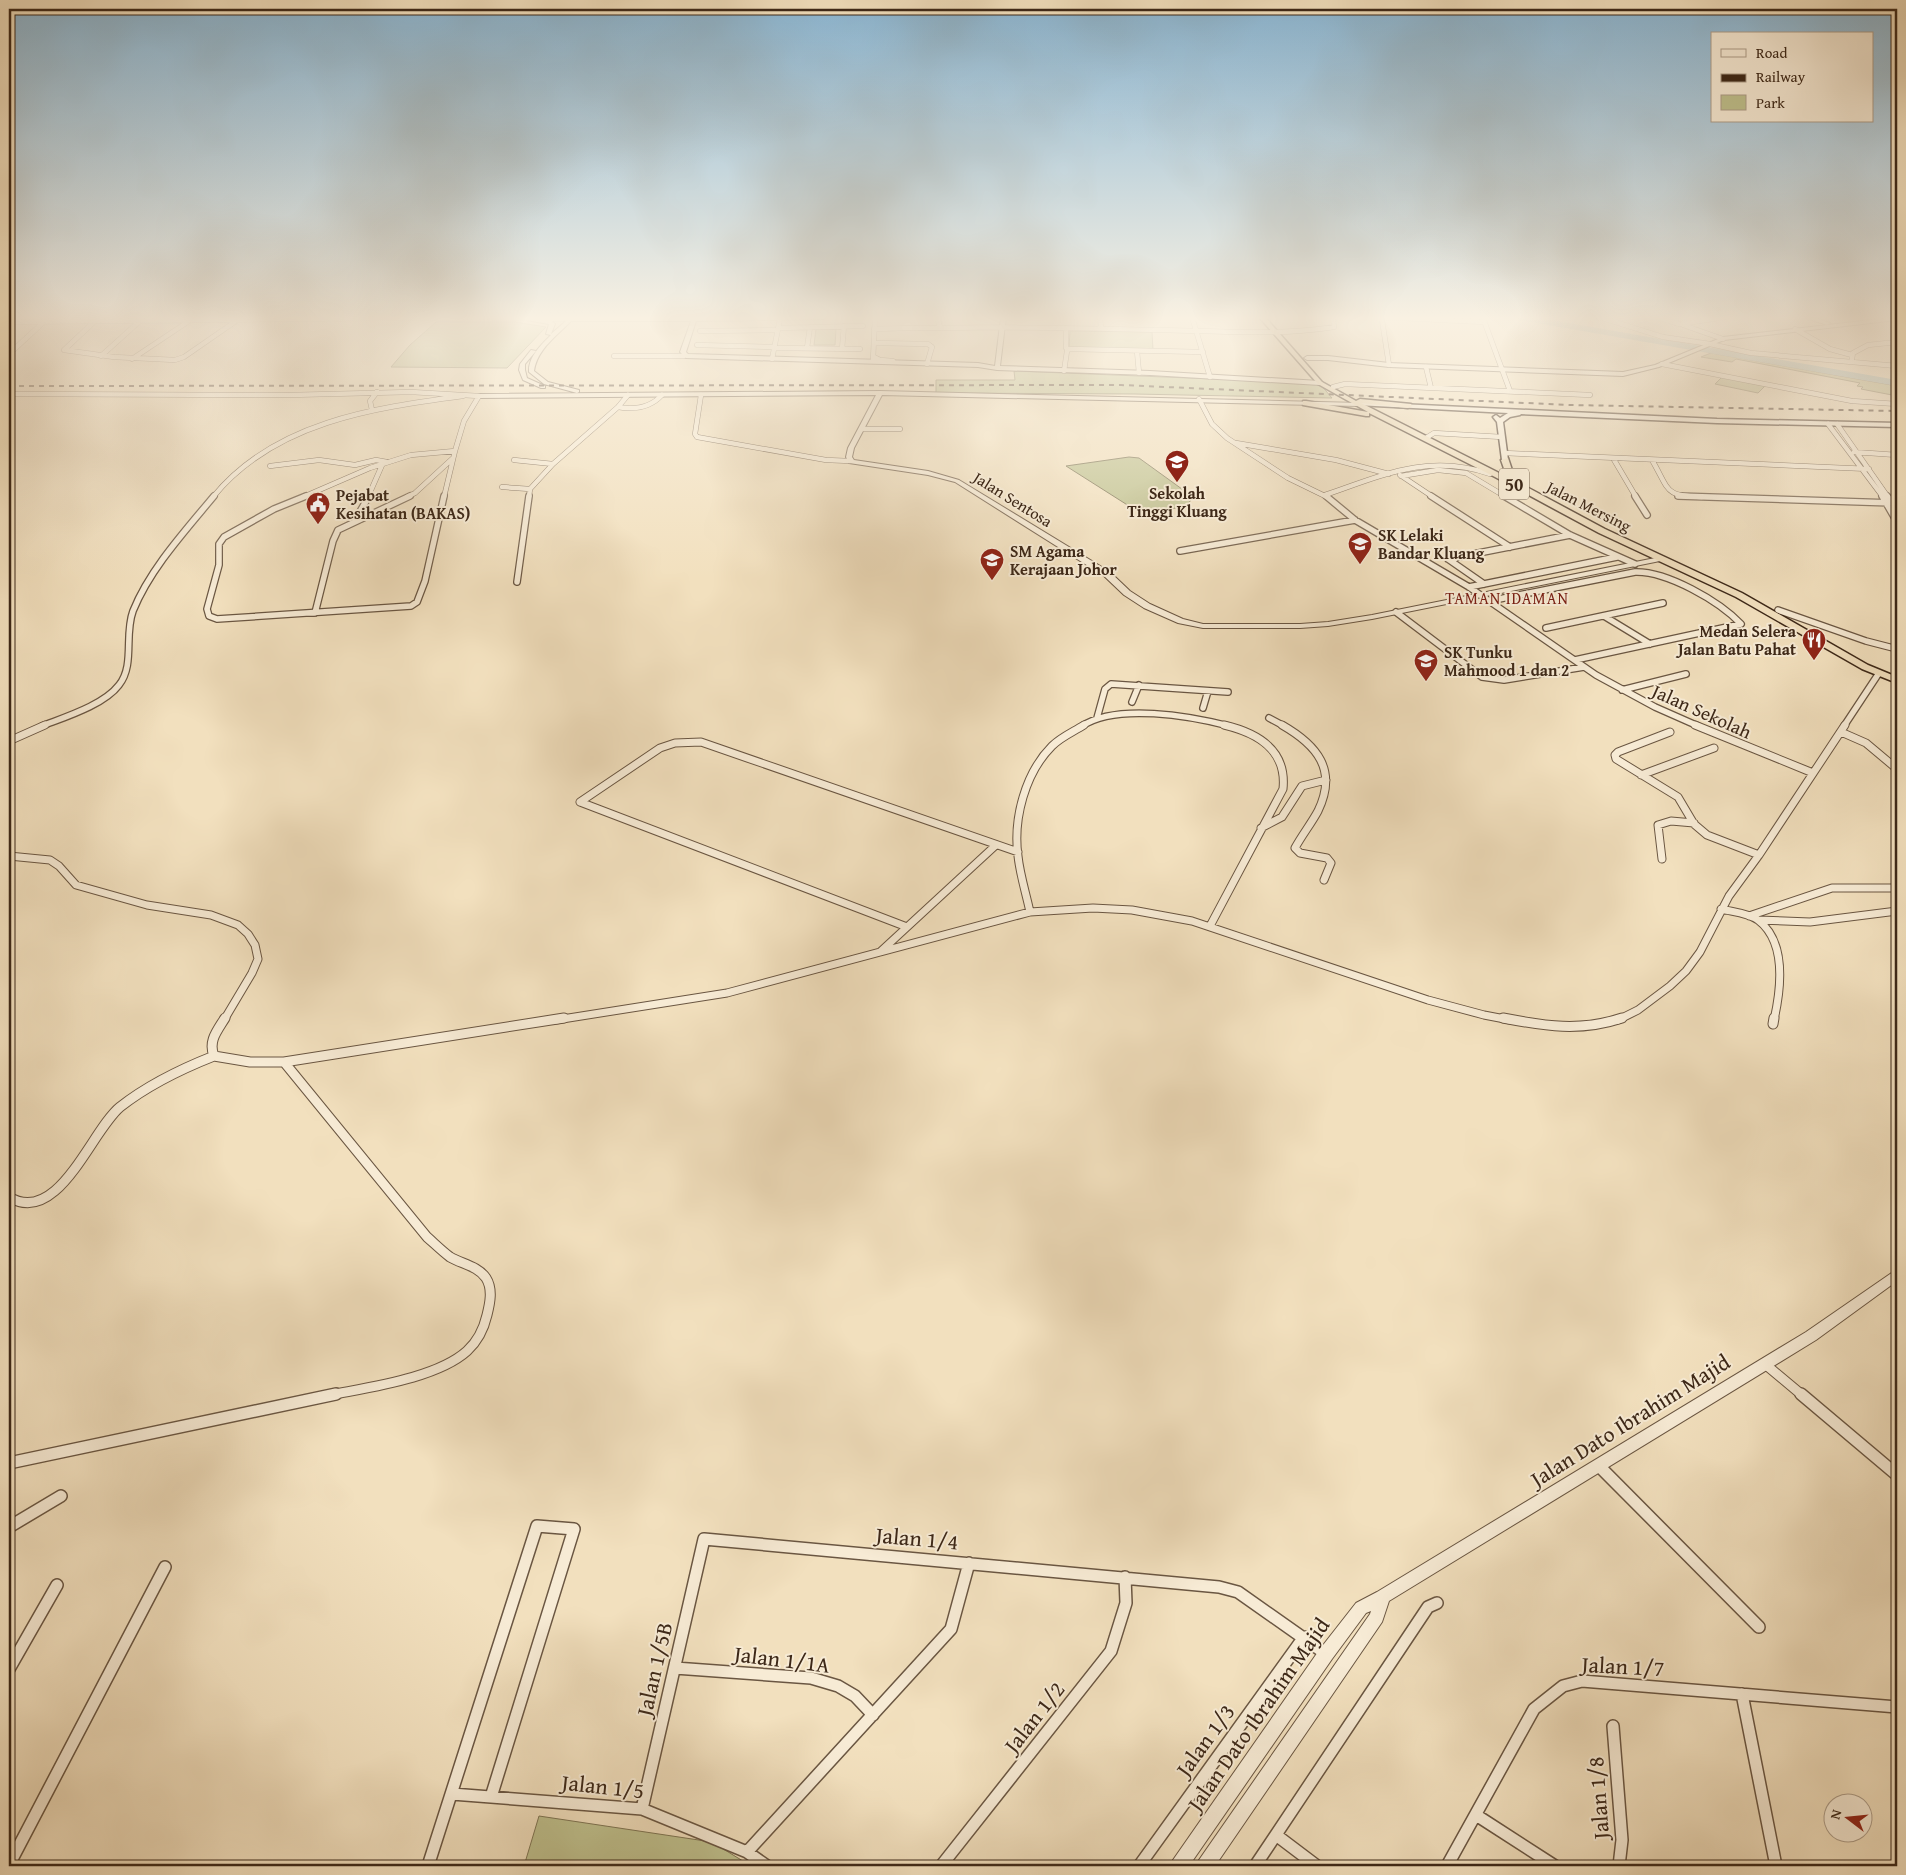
<svg xmlns="http://www.w3.org/2000/svg" width="1906" height="1875" font-family="'Gentium Book Plus',serif">
<style>
.green{fill:#bfc18e;stroke:#7e7453}
.lines{fill:none;stroke-linecap:round;stroke-linejoin:round}
.river{fill:#9dbbb9;fill-rule:evenodd}
.minor-far4-casing{stroke:#6a5642;stroke-width:5.5}
.minor-far3-casing{stroke:#6a5642;stroke-width:8}
.minor-far2-casing{stroke:#6a5642;stroke-width:9}
.minor-far1-casing{stroke:#6a5642;stroke-width:11}
.minor-casing{stroke:#6a5642;stroke-width:14}
.tertiary-casing{stroke:#6a5642;stroke-width:2}
.secondary-casing{stroke:#3d2818;stroke-width:3}
.trunk-casing{stroke:#3d2818;stroke-width:3}
.minor-far4{stroke:#f7ebd5;stroke-width:4.5}
.minor-far3{stroke:#f7ebd5;stroke-width:5.5}
.minor-far2{stroke:#f7ebd5;stroke-width:7}
.minor-far1{stroke:#f7ebd5;stroke-width:9}
.minor{stroke:#f7ebd5;stroke-width:11}
.tertiary{fill:#f7ebd5;fill-rule:evenodd}
.secondary{fill:#f7ebd5;fill-rule:evenodd}
.trunk{fill:#f2e0be;fill-rule:evenodd}
.rail{stroke:#3d2818;stroke-width:2;stroke-dasharray:5 5;stroke-linecap:butt}
.labels{text-anchor:middle;dominant-baseline:central;stroke-width:4;stroke-linejoin:round;paint-order:stroke}
.far-poi-label{font-size:16px;font-weight:bold;fill:#3d2818;stroke:#f7ebd5;text-anchor:start}
.far-street-label{font-size:16px;fill:#3d2818;stroke:#f7ebd5}
.far-neighbourhood-label{font-size:16px;letter-spacing:1px;fill:#7a1f14;stroke:#f7ebd5}
.shield{fill:#f7ebd5;stroke:#756251;stroke-width:1}
.shield-label{font-size:18px;font-weight:bold;fill:#3d2818}
.street-label{font-size:19px;fill:#3d2818;stroke:#f7ebd5}
.near-street-label{font-size:22px;fill:#3d2818;stroke:#f7ebd5}
</style>
<rect width="100%" height="100%" fill="#f2e0be"/>
<filter id="stains"><feTurbulence type="fractalNoise" baseFrequency=".004" numOctaves="4"/><feColorMatrix values="0 0 0 0 .2 0 0 0 0 .09 0 0 0 0 .02 0 0 0 .5 -.17"/></filter>
<radialGradient id="worn" r=".72"><stop offset=".6" stop-color="#630" stop-opacity="0"/><stop offset="1" stop-color="#630" stop-opacity=".3"/></radialGradient>
<!-- green -->
<path class="green" d="M436,322h79l31,5 -39,41 -116,-1 19,-22z
M816,329h20l-1,16h-21z
M1070,331l82,1 1,18 -84,-2z
M1711,353l186,33v1l-5,8 -31,-6 2,-2 -6,-1 3,-3 -124,-24 -4,3 -31,-5z
M1014,371l300,12 6,1 12,14 -198,-4 -198,-1v-13h79z
M1722,377l43,9 -7,7 -43,-9z
M1129,457l10,1 54,39 -5,7 -32,10 -16,-1 -74,-47z
M539,1816l173,26 39,24h-227z"/>
<g class="lines">
<!-- river -->
<path class="river" d="M1515,317h19l363,63v6l-378,-66z"/>
<defs>
<path id="minor-far4" d="M480,317l83,2
M937,317l3,10
M1100,317l1,11
M1192,317l18,60
M1263,317h2
M1378,317l106,5
M1599,317l64,20 47,7 41,9 146,13
M1657,317l22,7 47,-7
M1483,318l27,73
M96,320l-32,30 50,7 61,3 9,-3 52,-36
M1382,320l7,45
M9,322l474,-5
M1683,325l40,14
M778,328l85,-2
M874,329c96,-3 193,-1 289,1 56,1 115,6 171,-3l-1,-10
M1795,329l35,20 22,6
M700,331l78,-1
M874,343l54,1 4,3 -5,17
M697,345l78,2
M775,348l85,1
M807,348l3,-21
M842,349l2,-23
M1069,349l134,3
M1137,351l2,22
M9,354l37,-34
M101,356l41,-37
M614,356h70
M874,357l6,3 13,1
M132,359l57,-38
M772,359l8,-40
M1852,359l1,-6 15,-8 29,-3
M873,360l2,-43
M1662,364l190,37 45,3
M1426,367l5,21
M1064,371l3,-20 2,-2 -3,-1v-20
M1333,387l12,-3 245,11
M9,394l281,1 121,-3 68,4
M701,395l-6,39 2,3 129,23 24,1
M1199,399l13,25 15,14 61,40 39,19
M618,407c17,3 32,1 44,-12
M372,410l-2,-9 7,-9
M1828,424l55,73
M1837,424l51,73
M862,429h38
M1426,438l8,-5 68,4
M1236,443l100,17 53,14
M455,451l9,-30 15,-25
M1854,452l43,3
M1504,453l365,16
M1613,458l23,39
M514,460l39,4
M1652,460c18,31 12,36 50,37
M270,466l49,-6 36,5 21,-5 11,2
M1400,475l33,22
M1401,476l37,-6 28,3 40,24
M502,487l28,2
M1325,495c58,-20 104,-42 165,-21
M213,497c61,-75 160,-89 250,-101
M303,497l67,-29 41,-13 44,-4
M368,497l15,-34
M407,497l8,-4 37,-34
M444,497l11,-46
M529,497l1,-8 23,-25 65,-57 10,-12"/>
<path id="minor-far3" d="M306,496l-32,13 -50,28 -5,7v21l-12,44 2,7 8,3 194,-13 6,-4 8,-21 19,-85
M1326,496l29,24 114,67 127,88 59,32 43,19
M1431,496l79,51
M1504,496l66,39 65,29
M1635,496l12,19
M1678,496l215,7
M1882,496l15,26
M1887,496l10,13
M361,519l-3,-4 11,-19
M1180,551l175,-31
M1448,559l122,-24
M1448,559l36,25
M517,582l12,-86
M1469,587l148,-30
M1489,601l146,-29c32,-1 84,29 106,52l-166,36
M1778,610l88,31 31,8
M1396,612l86,65 22,3 80,-13
M315,613l18,-72 5,-11 72,-34
M1604,616l46,28
M1546,628l117,-25
M1622,690l64,-16
M1132,702l7,-17
M1203,708l5,-17
M1097,718l8,-29 6,-5 117,8
M1269,718l15,8
M42,726c23,-9 62,-21 77,-41 16,-20 5,-50 14,-74 17,-42 52,-80 81,-115
M1082,726c35,-23 108,-10 147,0
M1844,726l35,-53"/>
<path id="minor-far2" d="M1282,725c35,20 56,45 36,86 -7,13 -16,24 -23,37l5,5 27,5 4,5 -7,17
M1695,725l118,48
M1670,732l-52,20 -3,3 1,4 62,38 16,27 13,11 52,20
M1841,732l25,11 31,26
M9,741l36,-16
M1641,775l73,-27
M580,802l80,-54 15,-5 26,-1 317,110
M580,802l327,125
M1261,828l21,-11 20,-31 24,-6
M9,856l41,4 9,6 17,19 71,20 64,10 27,10 10,9 7,11 3,14 -6,14 -28,47
M1662,859l-4,-34 13,-4 23,2
M1721,909c12,3 27,4 37,11 29,22 23,69 16,100
M1030,912c-4,-19 -10,-37 -12,-56 -5,-37 7,-83 34,-110 9,-9 21,-14 32,-21
M1749,916l83,-28h65
M1758,920l52,2 87,-11
M1210,926l73,-137c4,-39 -25,-56 -59,-64
M880,952l116,-107
M556,1020l171,-27 303,-81 63,-4 39,2 60,11 236,79 56,15 26,5
M1618,1020l20,-10 32,-24 16,-15 14,-19 29,-56 30,-41 86,-130"/>
<path id="minor-far1" d="M225,1018c-8,13 -17,23 -11,38l36,6h34l280,-44
M1503,1018c42,8 77,14 119,0
M1773,1024l1,-6
M284,1062l143,175c8,7 15,14 23,20 12,7 28,9 36,21 7,11 4,25 1,37 -3,13 -9,26 -20,36 -30,27 -97,36 -137,44
M9,1197c49,30 82,-66 111,-90 28,-22 61,-38 94,-51
M1765,1364l37,31"/>
<path id="minor" d="M1801,1394l96,81
M9,1463l327,-69
M1599,1466l160,161
M9,1527l52,-31
M675,1668l136,10 27,8 17,10 18,19
M9,1669l48,-84
M1742,1694l34,172
M1613,1726l9,114 -3,26
M452,1794l190,15 105,43 20,14
M642,1809l62,-270 515,48 19,5 88,62
M1476,1815l79,51
M1276,1835l41,31
M747,1852l204,-223 18,-66
M9,1865l156,-298
M428,1866l109,-340 37,3 -83,268
M941,1866l170,-215 15,-48 -1,-26
M1139,1866l165,-229
M1255,1866l173,-259 9,-4
M1447,1866l87,-157 29,-23 19,-5 315,26"/>
<path id="tertiary" d="M521,317l31,4 3,3 -4,10 15,-13 -5,-1v-2l8,-1h256l-2,2 -127,2 -10,31 2,2 290,9 17,3 6,-49h5l-6,49 150,5 170,10 3,2 -3,2 -170,-10 -153,-5 -19,-3 -292,-9 -6,-6 11,-31h-120c-14,15 -34,28 -37,50l14,11 31,8v2l-2,1 -33,-9 -15,-12c-1,-15 12,-27 22,-37l-5,-1 3,-10 -28,-5z
M1803,317h8l19,6 -3,2z
M1897,317v3l-173,20 -65,27 -36,9 -234,-9 -61,-7h-21l-3,-2 3,-2h21l61,7 234,9 32,-7 68,-28z
M531,350l5,1 -11,13v6l2,8 18,8v2h-4l-18,-8 -4,-10 1,-6z
M880,391l480,12 1,1 -3,2 -476,-11 -28,53 -2,9 2,3 74,11 31,9 151,92 20,19 20,13 33,15 20,5h97l28,-2 44,-7 288,-58 4,2 -4,2 -288,58 -44,7 -28,2h-97l-25,-5 -34,-15 -20,-13 -20,-19 -149,-94 -27,-7 -79,-12 -3,-6 2,-9 28,-53 -397,3 -3,-2 3,-2z
M1897,1270v11l-81,59 -427,261 -7,21 -167,244h-19l3,-6 171,-246 1,-3 -5,2 -34,46 -143,207h-19l3,-6 147,-211 36,-46 21,-11 429,-260 87,-60z"/>
<path id="secondary" d="M1358,402l359,17 180,4v4l-180,-4 -196,-9 -1,1 -10,2 -7,5 5,38 -3,2 -3,-2 -5,-38 -4,-5 3,-2 4,3 8,-5 -152,-8v-2z"/>
<path id="trunk" d="M1259,317h6l57,65 34,19 4,-2 51,5 1,2 -4,2 -47,-5 146,74 -6,-17 7,-2 5,15 8,8v3l84,45 137,64 126,72 29,12v6l-35,-14 -126,-72 -137,-64 -104,-56 -126,-64v3h-3l-63,-11v-4h3l62,11 -50,-28z"/>
</defs>
<!-- minor-far4 casing -->
<use href="#minor-far4" class="minor-far4-casing"/>
<!-- minor-far3 casing -->
<use href="#minor-far3" class="minor-far3-casing"/>
<!-- minor-far2 casing -->
<use href="#minor-far2" class="minor-far2-casing"/>
<!-- minor-far1 casing -->
<use href="#minor-far1" class="minor-far1-casing"/>
<!-- minor casing -->
<use href="#minor" class="minor-casing"/>
<!-- tertiary casing -->
<use href="#tertiary" class="tertiary-casing"/>
<!-- secondary casing -->
<use href="#secondary" class="secondary-casing"/>
<!-- trunk casing -->
<use href="#trunk" class="trunk-casing"/>
<!-- minor-far4 -->
<use href="#minor-far4" class="minor-far4"/>
<!-- minor-far3 -->
<use href="#minor-far3" class="minor-far3"/>
<!-- minor-far2 -->
<use href="#minor-far2" class="minor-far2"/>
<!-- minor-far1 -->
<use href="#minor-far1" class="minor-far1"/>
<!-- minor -->
<use href="#minor" class="minor"/>
<!-- tertiary -->
<use href="#tertiary" class="tertiary"/>
<!-- secondary -->
<use href="#secondary" class="secondary"/>
<!-- trunk -->
<use href="#trunk" class="trunk"/>
<!-- rail -->
<path class="rail" d="M9,386l1112,-1 450,20 326,6"/>
</g>
<!-- sky -->
<linearGradient id="sky" x2="0" y2="1"><stop stop-color="#8ab7d5"/><stop offset="0.55" stop-color="#f9f1e2"/><stop offset="1" stop-color="#f9f1e2" stop-opacity="0"/></linearGradient>
<rect width="1906" height="579" fill="url(#sky)"/>
<!-- icons -->
<defs>
<symbol id="school-pin" viewBox="-11 -11 22 30"><path d="M0 17L-7.5 6A9.5 9.5 0 1 1 7.5 6Z" fill="#8f2418" stroke="#f7ebd5"/><path d="M0-5L7-2L0 1L-7-2ZM-4 1L0 2.5L4 1V4Q0 6-4 4Z" fill="#fff"/></symbol>
<symbol id="civic-pin" viewBox="-11 -11 22 30"><path d="M0 17L-7.5 6A9.5 9.5 0 1 1 7.5 6Z" fill="#8f2418" stroke="#f7ebd5"/><path d="M-.6-6.5H3V-4.5H.6V-3L4-1V1h2V6H-6V1h2V-1L-.6-3ZM-1.2 2.5V6h2.4V2.5Z" fill="#fff"/></symbol>
<symbol id="restaurant-pin" viewBox="-11 -11 22 30"><path d="M0 17L-7.5 6A9.5 9.5 0 1 1 7.5 6Z" fill="#8f2418" stroke="#f7ebd5"/><path d="M-5-6h1v4h1v-4h1v4h1v-4h1v5L-1.5 .5V6h-2V.5L-5-1ZM5-6V6H3V1.5H1.5Q1.5-4 5-6Z" fill="#fff"/></symbol>
</defs>
<g fill-rule="evenodd">
<use href="#school-pin" x="1163" y="448" width="28" height="38"/>
<use href="#civic-pin" x="304" y="490" width="28" height="38"/>
<use href="#school-pin" x="1346" y="530" width="28" height="38"/>
<use href="#school-pin" x="978" y="546" width="28" height="38"/>
<use href="#restaurant-pin" x="1800" y="626" width="28" height="38"/>
<use href="#school-pin" x="1412" y="647" width="28" height="38"/>
</g>
<g class="labels">
<!-- far-poi labels -->
<g class="far-poi-label">
<text x="1177" y="493" text-anchor="middle">Sekolah<tspan x="1177" dy="18">Tinggi Kluang</tspan></text>
<text x="336" y="495">Pejabat<tspan x="336" dy="18">Kesihatan (BAKAS)</tspan></text>
<text x="1378" y="535">SK Lelaki<tspan x="1378" dy="18">Bandar Kluang</tspan></text>
<text x="1010" y="551">SM Agama<tspan x="1010" dy="18">Kerajaan Johor</tspan></text>
<text x="1796" y="631" text-anchor="end">Medan Selera<tspan x="1796" dy="18">Jalan Batu Pahat</tspan></text>
<text x="1444" y="652">SK Tunku<tspan x="1444" dy="18">Mahmood 1 dan 2</tspan></text>
</g>
<!-- far-street labels -->
<g class="far-street-label">
<text transform="translate(1013 499) rotate(32)">Jalan Sentosa</text>
<text transform="translate(1589 506) rotate(27)">Jalan Mersing</text>
</g>
<!-- far-neighbourhood labels -->
<g class="far-neighbourhood-label">
<text x="1507" y="598">TAMAN IDAMAN</text>
</g>
<!-- shield labels -->
<rect class="shield" x="1499" y="468.5" width="30" height="31" rx="4"/>
<g class="shield-label">
<text x="1514" y="484">50</text>
</g>
<!-- street labels -->
<g class="street-label">
<text transform="translate(1702 711) rotate(24)">Jalan Sekolah</text>
</g>
<!-- near-street labels -->
<g class="near-street-label">
<text transform="translate(1630 1420) rotate(-32)">Jalan Dato Ibrahim Majid</text>
<text transform="translate(917 1538) rotate(5)">Jalan 1/4</text>
<text transform="translate(782 1659) rotate(7)">Jalan 1/1A</text>
<text transform="translate(1623 1666) rotate(3)">Jalan 1/7</text>
<text transform="translate(654 1669) rotate(-77)">Jalan 1/5B</text>
<text transform="translate(1258 1714) rotate(-55)">Jalan Dato Ibrahim Majid</text>
<text transform="translate(1034 1717) rotate(-52)">Jalan 1/2</text>
<text transform="translate(1205 1740) rotate(-54)">Jalan 1/3</text>
<text transform="translate(603 1786) rotate(6)">Jalan 1/5</text>
<text transform="translate(1598 1798) rotate(-94)">Jalan 1/8</text>
</g>
</g>
<!-- margin -->
<rect width="1906" height="1875" fill="none" stroke="#f2e0be" stroke-width="30"/>
<rect x="10" y="10" width="1886" height="1855" fill="none" stroke="#3d2818" stroke-width="2.5"/>
<rect x="15" y="15" width="1876" height="1845" fill="none" stroke="#3d2818"/>
<!-- legend -->
<rect x="1711" y="32" width="162" height="90" fill="#f7ebd5" stroke="#ad9d89"/>
<rect x="1721" y="49" width="25" height="8" fill="#f7ebd5" stroke="#ad9d89"/>
<text x="1756" y="58" font-size="15" fill="#3d2818">Road</text>
<rect x="1721" y="74" width="25" height="8" fill="#3d2818" stroke="#ad9d89"/>
<text x="1756" y="82" font-size="15" fill="#3d2818">Railway</text>
<rect x="1721" y="95" width="25" height="15" fill="#bfc18e" stroke="#ad9d89"/>
<text x="1756" y="108" font-size="15" fill="#3d2818">Park</text>
<!-- north arrow -->
<g transform="translate(1848 1818) rotate(286)"><circle r="24" fill="#f7ebd5" stroke="#ad9d89"/>
<path d="M0-4L9 19L0 12L-9 19Z" fill="#8f2418"/>
<text y="-8" font-size="14" font-weight="bold" text-anchor="middle" fill="#3d2818">N</text>
</g>
<rect width="100%" height="100%" filter="url(#stains)"/>
<rect width="100%" height="100%" fill="url(#worn)"/>
</svg>
